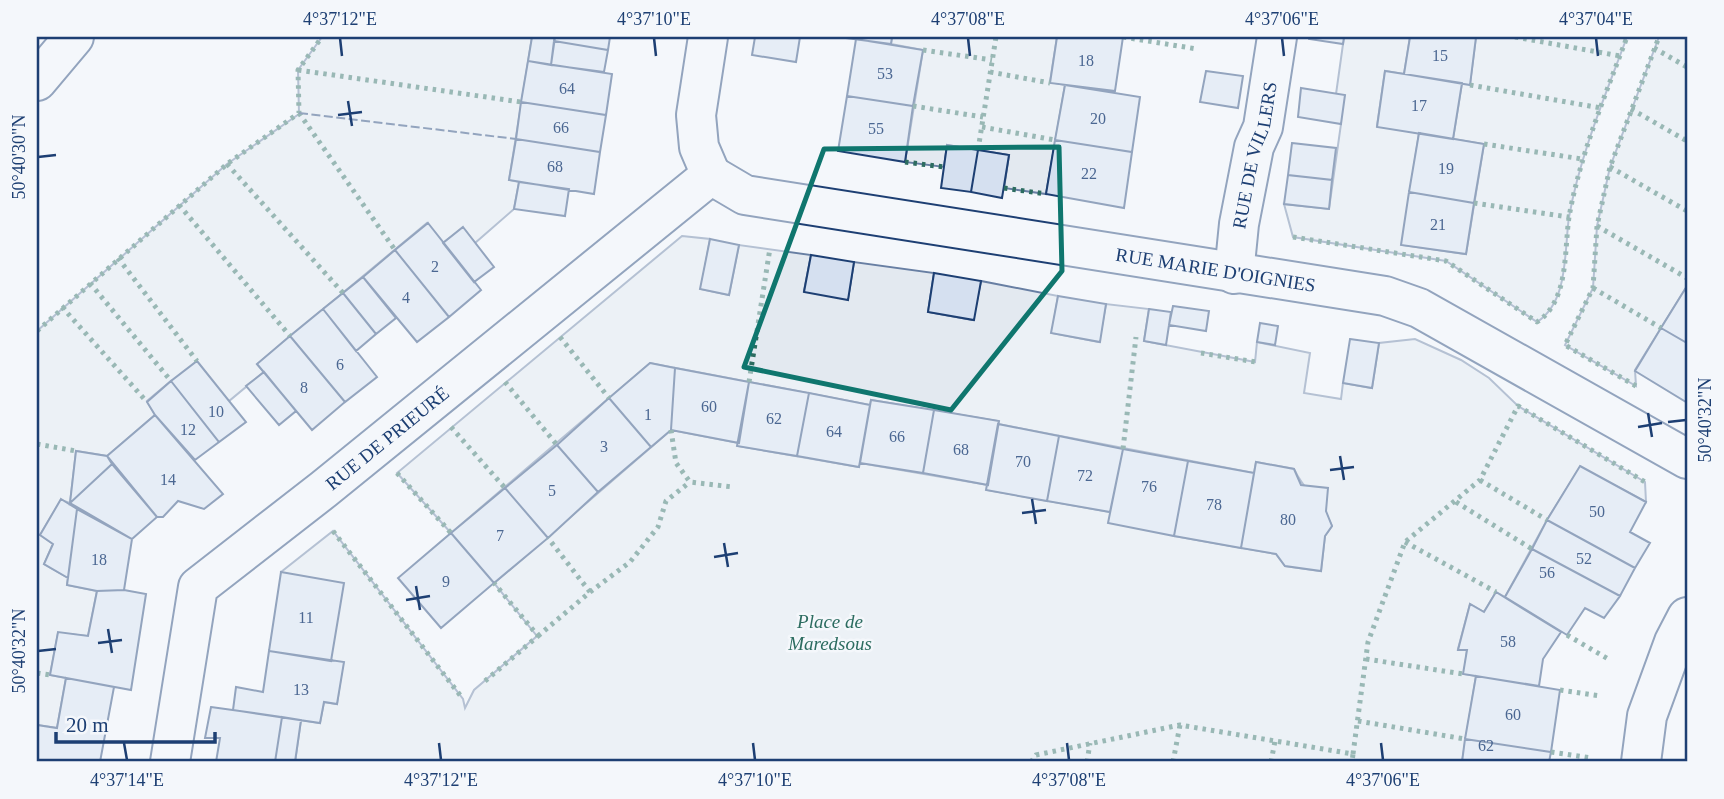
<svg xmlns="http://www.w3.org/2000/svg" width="1724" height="799" font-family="'Times New Roman',serif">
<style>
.green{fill:#e3e9f0;stroke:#687fa3;stroke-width:2}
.building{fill:#d5e0f0;stroke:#1d3f73;stroke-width:2}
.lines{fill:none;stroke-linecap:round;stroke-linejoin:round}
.minor-casing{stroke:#1d3f73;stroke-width:42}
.major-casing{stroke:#1d3f73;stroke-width:42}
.minor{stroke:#f4f7fb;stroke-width:38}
.major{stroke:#f4f7fb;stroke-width:38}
.hedge{stroke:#2c6c60;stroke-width:5;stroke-dasharray:3.5 5;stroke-linecap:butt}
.fence{stroke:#1d3f73;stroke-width:2;stroke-dasharray:9 3.5;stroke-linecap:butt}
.marked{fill:none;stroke:#0f766e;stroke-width:5;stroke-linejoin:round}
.ticks{fill:none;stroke:#1d3f73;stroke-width:2.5}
.labels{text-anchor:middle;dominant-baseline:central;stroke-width:5;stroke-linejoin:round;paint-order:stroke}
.number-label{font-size:16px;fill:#4b6792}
.street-label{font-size:19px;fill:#1d3f73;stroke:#f4f7fb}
.park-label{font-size:19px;font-style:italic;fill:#2c6c60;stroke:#f4f7fb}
.neatline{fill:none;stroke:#1d3f73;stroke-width:2.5}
.ticks-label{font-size:18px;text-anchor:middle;fill:#1d3f73}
</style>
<rect width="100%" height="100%" fill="#f4f7fb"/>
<!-- green -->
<path class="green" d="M322,37h210l-23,143 10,2 -5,27 -39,34 -12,-15 -20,15 -16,-20 -170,141 7,8 -35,29 -58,-20 -24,20 8,14 -48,41 -31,-5 -6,52 -9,-3 -21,35 13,9 -9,20 24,14 -1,7 30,6 -9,45 -30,-3 -8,42 16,3 -9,50 -20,-3v-394l190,-167 72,-50 -1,-44z
M892,37h165l-7,45 15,3 -19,109 -42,-6 5,-33 -62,-10 -3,22 -39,-5 18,-112 -32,-6z
M1344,37h66l-6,37 -19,-3 -8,55 42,7 -17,112 64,9 18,-110 -31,-5 9,-56 8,1 6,-47h151c-22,59 -47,118 -58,180 -5,35 0,84 -32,105l-91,-61 -153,-24 -9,-33 45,5 12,-85 -5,-30z
M1659,37h28v249l-52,84 1,16 -71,-41 28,-57 4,-62 13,-59z
M682,236l28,3 -9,50 28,6 10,-50 72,10 -7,36 44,8 6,-37 80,11 -6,39 45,8 8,-39 77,15 -6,37 47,9 7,-38 43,5 -5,32 111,21 2,-20 53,11 -6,40 37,6 2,-16 29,5 7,-45 36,-4 46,21 28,18 29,28 127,76 1,20 -66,-35 -33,53 -42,77 -9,-5 -12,20 -14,-8 -12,45 9,1 -3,24 12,2 -14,86h-1167l6,-42 19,3 4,-21 13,2 6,-41 -12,-2 -50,-89 52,-41 130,168 2,9 9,-18 63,-54 -43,-53 177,-153 68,13 -1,3 120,21 2,-4 128,22 -1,5 123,22 64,24 102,18 9,12 36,5 4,-35 7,-10c-10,-24 -27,-33 -38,-57l-38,-7 -2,11 -256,-49v-3l-127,-21 -1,5 -220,-42 -199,170 -54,-60z"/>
<!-- building -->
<path class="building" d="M532,37h23l-4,28 -23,-4z
M555,37h55l-2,13 -54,-9z
M755,37h45l-4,25 -44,-7z
M838,37h54l-1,7z
M1057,37h66l-8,54 -65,-8z
M1309,37h35l-1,7 -34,-5z
M1410,37h66l-6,48 -66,-11z
M856,39l67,11 -10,56 -66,-10z
M554,41l54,9 -4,22 -53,-7z
M528,61l84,13 -6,41 -85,-13z
M1206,71l37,5 -5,32 -38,-6z
M1385,71l77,12 -9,56 -76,-12z
M1065,85l75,12 -8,55 -77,-12z
M1301,88l44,7 -4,29 -43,-7z
M847,96l66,10 -8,56 -67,-11z
M521,102l85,13 -6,37 -84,-13z
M1419,133l65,11 -10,59 -65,-11z
M516,139l84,13 -6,42 -85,-14z
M1055,140l77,12 -8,56 -78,-14z
M1292,143l44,5 -4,32 -44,-5z
M947,145l31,5 -7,42 -30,-4z
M978,150l31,5 -7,43 -31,-6z
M1288,175l44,5 -3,29 -45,-5z
M519,182l50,7 -4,27 -51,-7z
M1409,192l65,11 -8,51 -65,-9z
M428,223l53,67 -32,27 -54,-67z
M463,227l31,40 -20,15 -31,-39z
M710,239l29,6 -10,50 -29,-6z
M395,250l54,67 -32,25 -54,-65z
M811,255l43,7 -6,38 -44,-8z
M934,273l47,8 -7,39 -46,-8z
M363,277l33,41 -20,16 -33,-41z
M1687,286v57l-26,-15z
M343,293l33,41 -20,17 -33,-42z
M1058,296l48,8 -6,38 -49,-9z
M1173,306l36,5 -3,20 -37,-6z
M323,309l54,68 -32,25 -55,-66z
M1149,309l22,3 -5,33 -22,-4z
M1260,323l18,3 -3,19 -18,-3z
M1661,328l26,15 -1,59 -51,-31z
M290,336l55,66 -33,28 -55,-66z
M1350,339l29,4 -7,45 -29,-5z
M197,361l49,61 -27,20 -48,-61z
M650,363l25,5 -4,62 -20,17 -42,-49z
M675,368l74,14 -10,61 -68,-13z
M264,372l32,39 -17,14 -33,-39z
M171,381l48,61 -24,18 -40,-45 -8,-13z
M749,382l60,11 -12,63 -60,-10z
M809,393l61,12 -11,62 -62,-11z
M609,398l42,49 -53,45 -41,-47z
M871,400l63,10 -11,63 -63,-10z
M934,410l65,11 -11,64 -65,-12z
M155,415l68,79 -19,15 -26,-8 -15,16h-6l-50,-61z
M998,424l61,12 -12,65 -61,-11z
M1059,436l64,13 -13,63 -63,-11z
M557,445l41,47 -50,46 -43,-50z
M1123,449l65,12 -14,75 -66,-13z
M76,451l31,5 5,8 -42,39z
M1188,461l66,12 -13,75 -67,-12z
M1256,462l38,7 7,16 27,3 -2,23 6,15 -7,10 -4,35 -36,-5 -9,-12 -35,-6z
M112,464l45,53 -25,22 -62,-36z
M1580,466l66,36 -16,30 20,11 -15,25 -88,-48z
M505,488l43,50 -54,45 -43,-50z
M61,499l16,10 -9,69 -24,-14 9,-20 -13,-9z
M77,509l55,30 -8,51 -27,1 -30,-6z
M1547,520l88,48 -15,28 -88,-47z
M451,533l43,50 -53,45 -43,-50z
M1532,549l88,47 -16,22 -19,-10 -18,27 -62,-38z
M281,572l63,11 -13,78 -62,-10z
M124,590l22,4 -15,96 -81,-15 8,-43 30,4 9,-45z
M1496,592l65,40 -18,27 -4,27 -76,-12 4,-24h-9l12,-46 14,8z
M269,651l75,11 -7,42 -13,-2 -4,21 -87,-13 3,-23 27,5z
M1476,676l84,14 -9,62 -86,-13z
M66,678l48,9 -14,75h-63v-37l20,3z
M211,707l71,10 -7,45h-59l4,-24h-15z
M282,717l19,3 -6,42h-20z
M1465,739l86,13 -2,10h-87z"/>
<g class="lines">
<defs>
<g id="minor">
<path d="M708,37l-12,78 3,32 12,28"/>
<path id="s1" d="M711,175l34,20 640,101 34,12 268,151"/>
<path id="s2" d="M1234,274l5,-50 15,-77 9,-20 14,-90"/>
<path id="s3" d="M170,762l28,-175 126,-98 387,-314"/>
<path d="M1641,762l6,-46 27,-74 13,-25"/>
</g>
<path id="major" d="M37,81l37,-44"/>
</defs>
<!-- minor casing -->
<use href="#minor" class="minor-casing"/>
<!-- major casing -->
<use href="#major" class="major-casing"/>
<!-- minor -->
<use href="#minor" class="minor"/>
<!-- major -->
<use href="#major" class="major"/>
<!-- hedge -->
<path class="hedge" d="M1123,37l74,12
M1515,37l105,19
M1654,48l33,19
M923,50l69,10
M298,70l223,32
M990,72l60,11
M1470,85l131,23
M913,106l70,11
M1631,109l56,32
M299,113l96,137
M982,127l73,13
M1484,144l98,15
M978,150l18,-113
M905,162l39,5
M227,164l116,129
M1610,167l77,44
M1004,188l42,6
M1474,203l95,14
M179,205l111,131
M1597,226l90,52
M1293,237l153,24 91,61c32,-21 27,-70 32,-105 11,-62 36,-121 58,-180
M118,258l79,103
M90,283l81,98
M1593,288l68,40
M62,307l85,95
M37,331l190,-167 72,-51 -1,-43 24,-33
M560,337l49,61
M1201,353l55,9
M505,382l52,63
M749,382l21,-134
M1636,386l-71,-41 28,-57 4,-62 13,-59 49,-130
M451,427l54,61
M671,430l5,33 14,19 43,5
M37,444l39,7
M1123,449l13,-112
M397,473l54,60
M1480,480l67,40
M1456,502l76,47
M333,531l130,168
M1405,542l91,50
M590,592l40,-30 28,-35 8,-26 24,-19
M1567,635l43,25
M538,636l52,-44 -42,-54
M1366,659l97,15
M37,673l13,2
M485,681l53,-45 -44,-53
M1560,690l41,6
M1358,721l107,18
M1551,752l40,6
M1353,754l15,-112 37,-100 75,-62 38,-74 127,76
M1031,762l5,-7 144,-30 173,29 -1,8
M1087,762l3,-19
M1173,762l7,-37
M1271,762l4,-21"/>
<!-- fence -->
<path class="fence" d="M299,113l217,26"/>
</g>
<!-- marked area -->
<path d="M0 0H1724V799H0ZM1059,147l3,124 -111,139 -207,-43 80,-218z" fill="#f4f7fb" fill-opacity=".55" fill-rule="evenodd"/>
<path class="marked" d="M1059,147l3,124 -111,139 -207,-43 80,-218z"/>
<!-- ticks -->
<path class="ticks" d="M340,38l2,18M654,38l2,18M968,38l2,18M1282,38l2,18M1596,38l2,18M348,101l4,25M338,115l24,-3M38,157l18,-2M1648,413l4,24M1668,422l18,-2M1638,427l24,-4M1340,456l4,24M1330,470l24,-3M1032,499l4,25M1022,513l24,-3M724,543l4,24M714,557l24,-4M416,586l4,24M406,600l24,-4M108,629l4,24M98,643l24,-3M38,651l18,-2M124,743l3,17M439,743l2,17M753,743l2,17M1067,743l2,17M1381,743l2,17"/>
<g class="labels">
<!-- number labels -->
<g class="number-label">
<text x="1440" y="55">15</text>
<text x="1086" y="60">18</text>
<text x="885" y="73">53</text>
<text x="567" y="88">64</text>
<text x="1419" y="105">17</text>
<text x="1098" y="118">20</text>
<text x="561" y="127">66</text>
<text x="876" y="128">55</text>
<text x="555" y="166">68</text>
<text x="1446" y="168">19</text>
<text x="1089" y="173">22</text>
<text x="1438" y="224">21</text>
<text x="435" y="266">2</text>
<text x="406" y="297">4</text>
<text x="340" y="364">6</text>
<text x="304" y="387">8</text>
<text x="709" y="406">60</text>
<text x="216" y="411">10</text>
<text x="648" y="414">1</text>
<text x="774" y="418">62</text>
<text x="188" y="429">12</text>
<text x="834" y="431">64</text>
<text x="897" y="436">66</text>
<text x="604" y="446">3</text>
<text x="961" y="449">68</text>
<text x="1023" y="461">70</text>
<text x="1085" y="475">72</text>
<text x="168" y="479">14</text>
<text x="1149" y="486">76</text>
<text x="552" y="490">5</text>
<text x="1214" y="504">78</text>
<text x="1597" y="511">50</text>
<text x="1288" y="519">80</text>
<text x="500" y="535">7</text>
<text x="1584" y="558">52</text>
<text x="99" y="559">18</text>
<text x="1547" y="572">56</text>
<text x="446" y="581">9</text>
<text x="306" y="617">11</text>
<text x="1508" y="641">58</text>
<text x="301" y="689">13</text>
<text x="1513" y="714">60</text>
<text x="1486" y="745">62</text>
</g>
<!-- street labels -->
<g class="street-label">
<text stroke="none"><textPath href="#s2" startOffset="121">RUE DE VILLERS</textPath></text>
<text stroke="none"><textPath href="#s1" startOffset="516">RUE MARIE D'OIGNIES</textPath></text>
<text stroke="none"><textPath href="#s3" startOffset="418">RUE DE PRIEURÉ</textPath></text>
</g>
<!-- park labels -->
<g class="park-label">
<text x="830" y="621">Place de<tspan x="830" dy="22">Maredsous</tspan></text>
</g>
</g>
<!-- border -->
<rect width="1724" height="799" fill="none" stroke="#f4f7fb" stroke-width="77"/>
<!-- scale -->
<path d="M56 732v10h159v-10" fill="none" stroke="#1d3f73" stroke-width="3.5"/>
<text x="66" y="732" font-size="21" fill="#1d3f73" stroke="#f4f7fb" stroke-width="5" paint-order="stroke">20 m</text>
<rect x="38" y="38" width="1648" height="722" class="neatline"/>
<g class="ticks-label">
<text x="340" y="25">4°37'12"E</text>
<text x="654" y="25">4°37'10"E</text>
<text x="968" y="25">4°37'08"E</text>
<text x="1282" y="25">4°37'06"E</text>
<text x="1596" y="25">4°37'04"E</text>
<text transform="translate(19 157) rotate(-90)" y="6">50°40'30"N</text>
<text transform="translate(1705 420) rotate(-90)" y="6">50°40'32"N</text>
<text transform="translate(19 651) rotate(-90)" y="6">50°40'32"N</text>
<text x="127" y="786">4°37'14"E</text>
<text x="441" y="786">4°37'12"E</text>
<text x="755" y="786">4°37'10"E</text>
<text x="1069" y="786">4°37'08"E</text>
<text x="1383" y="786">4°37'06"E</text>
</g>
</svg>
